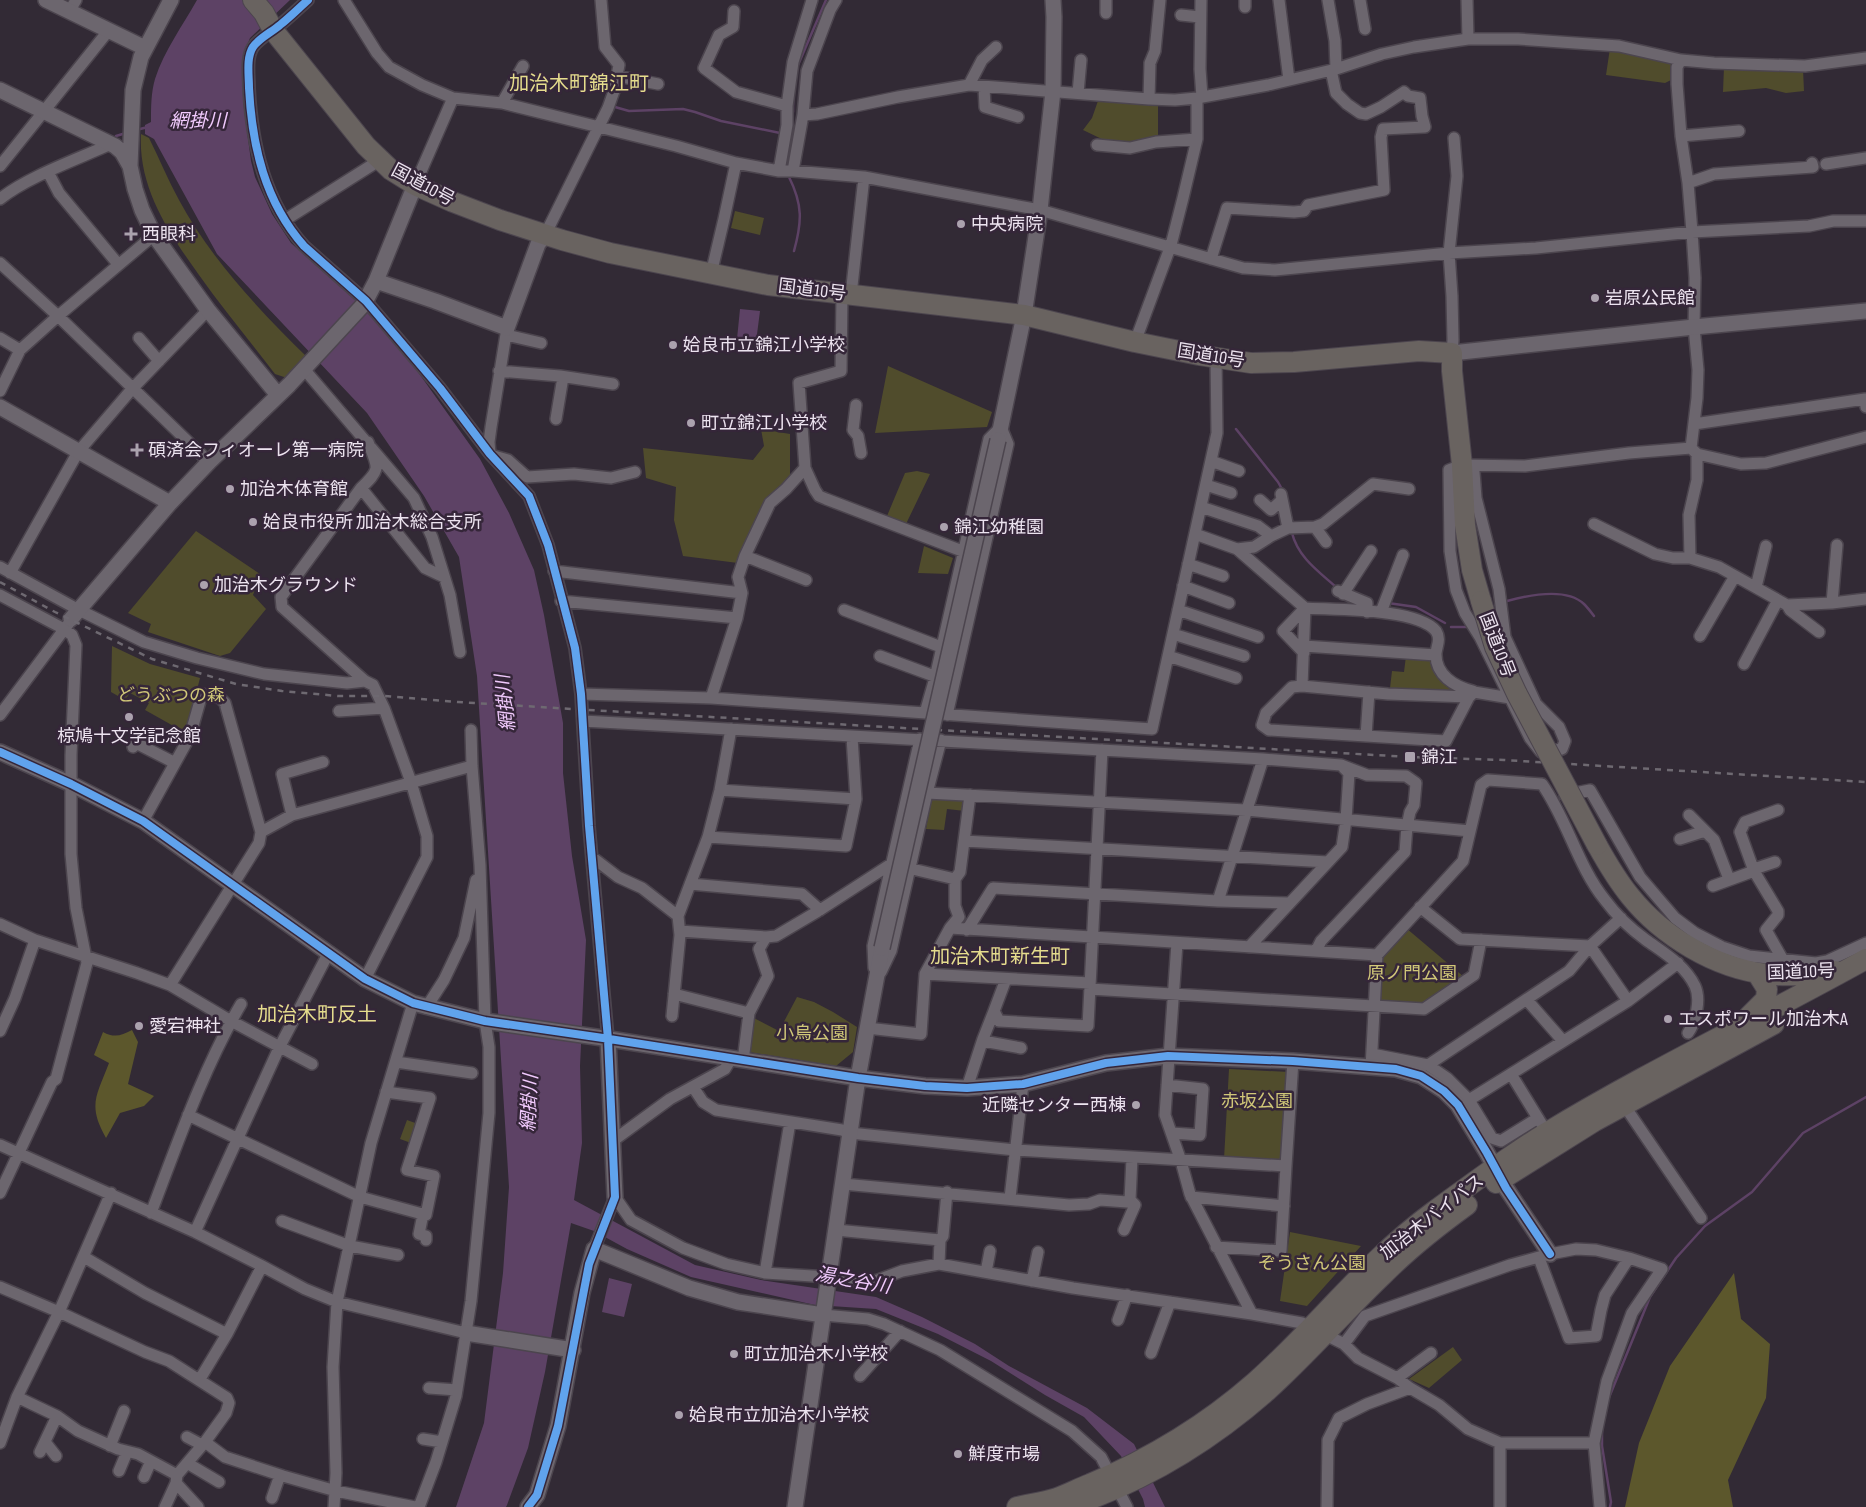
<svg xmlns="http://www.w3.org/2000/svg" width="1866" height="1507" font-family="'Sofia Sans Condensed','Noto Sans JP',sans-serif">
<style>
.green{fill:#504c2c}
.forest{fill:#5c572c}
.water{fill:#5d4265}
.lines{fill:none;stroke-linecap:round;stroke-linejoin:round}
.stream{stroke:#5d4265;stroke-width:2.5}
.street-casing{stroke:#4c454e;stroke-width:14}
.secondary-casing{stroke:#4c454e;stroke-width:18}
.highway-casing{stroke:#4c454e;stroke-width:22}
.street{stroke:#6c666e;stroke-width:11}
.secondary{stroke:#6c666e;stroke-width:15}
.highway{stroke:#696360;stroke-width:20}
.rail{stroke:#6e6971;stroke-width:2.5;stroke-dasharray:6 6;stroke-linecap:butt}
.secondary-bridge-casing{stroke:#4c454e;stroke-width:18;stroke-linecap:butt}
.highway-bridge-casing{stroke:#4c454e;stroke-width:22;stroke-linecap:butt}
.secondary-bridge{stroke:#6c666e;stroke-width:15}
.highway-bridge{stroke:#696360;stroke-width:20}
.cycleway-casing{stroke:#352639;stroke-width:11}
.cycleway{stroke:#60a3ed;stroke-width:8}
.poi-dot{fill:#aba2ae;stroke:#352639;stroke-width:2}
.labels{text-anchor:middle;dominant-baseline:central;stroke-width:5;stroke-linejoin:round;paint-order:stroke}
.street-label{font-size:18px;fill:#ece3ef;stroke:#352639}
.poi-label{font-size:18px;fill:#ece3ef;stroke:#352639;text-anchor:start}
.park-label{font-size:18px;fill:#d0c778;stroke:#352639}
.water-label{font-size:19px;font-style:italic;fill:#f1cafd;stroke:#352639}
.quarter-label{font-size:20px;fill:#e5dc8d;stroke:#352639}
</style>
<rect width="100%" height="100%" fill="#322a35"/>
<!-- green -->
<path class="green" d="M1610,48l63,16v15l-8,4 -59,-8z
M1724,67l79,2 1,22 -18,2 -20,-5 -43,4z
M1099,98l59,4v33l-20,8 -30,-1 -25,-12 9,-12z
M141,134l8,4c10,20 19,42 30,62 31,58 81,111 128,157l-20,21 -12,-4c-25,-33 -52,-65 -76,-99 -30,-42 -61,-87 -58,-141z
M735,211l29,7 -4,17 -29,-7z
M888,366l104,46 -5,15 -112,6z
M761,429l29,5v50l-22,14 -30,65 -55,-7 -9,-36 2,-33 -30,-9 -3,-30 110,12 11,-14z
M917,471l13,3 -24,50 -19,-8 18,-43z
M196,531l64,43 -7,21 13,14 -36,44 -10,3 -72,-24 3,-8 -23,-11z
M924,546l29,12 -5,16 -30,-1z
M112,646l38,18 50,14 -14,55 -41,-23 4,-7 -19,-10 -5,7 -14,-8z
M1406,656l28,3 4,18 14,11 -2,3 -60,-3 2,-17 12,1z
M937,797l25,1 4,5 -1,8 -18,-2 -3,21 -18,-1 5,-29z
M1406,928l58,49 -40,29 -41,-5 -4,-3 2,-42z
M797,997l17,5 19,10 24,15 -4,25 -17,14 -87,-14 3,-35 27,14z
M1229,1069l60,3 -6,87 -4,3 -55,-3z
M407,1120l11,4 -7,19 -11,-4z
M1290,1232l71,14 -54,60 -27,-5z
M1453,1347l9,13 -33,28 -20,-9z"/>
<!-- forest -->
<path class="forest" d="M132,1030l6,12 -10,42 26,12 -10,10 -24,7 -14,25c-19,-33 -9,-43 3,-75l-15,-8 9,-23c11,6 18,4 29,-2z
M1734,1273l7,46 29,25 -4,54 -38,82 5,27h-108l14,-64 31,-77z"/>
<!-- water -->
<path class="water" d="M197,0h93l-40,38 -4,10 -3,42 1,19 7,52 4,16 17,37 19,29 82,73 35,42 72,101 29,54 25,57 10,45 19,108v50l9,83 14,84 -6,126 2,77 -8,57 121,65 66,15 115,17 46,20 53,27 34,22 78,42 47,36 31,63h-20l-2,-8 -22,-43 -37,-39 -39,-22 -54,-34 -53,-27 -62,-25 -61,-4 -124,-28 -64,-28 -33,-18 -23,-8 -26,149 -17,76 -21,57 -1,2h-50l28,-84 19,-150 6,-86 -32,-511 -18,-119 -35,-61 -57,-83 -150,-159 -63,-115 -9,-5v-9l6,-3c0,-15 0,-29 4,-43 9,-28 28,-54 42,-79z
M740,309l20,2 -4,31 -19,-3z
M609,1278l23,6 -8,33 -22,-5z"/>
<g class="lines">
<!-- stream -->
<path class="stream" d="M798,65l28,-65
M615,107l14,4 54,-2 12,3 26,9 59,12
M793,112v-12
M136,130l12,-3
M116,136l10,-3
M789,144l2,-14
M789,177c14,28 13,45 5,74
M1236,429l42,53 5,9
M1292,533c6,24 26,38 44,54
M1507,601c22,-6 59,-14 77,3 4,4 7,8 10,12
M1388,603l28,4 29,16
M1451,627h15
M1608,1400l42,-103 26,-39 29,-32 47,-34 51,-59 63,-36
M1602,1429v17l9,56 -1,5"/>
<defs>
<path id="street" d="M308,0c-9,8 -18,17 -28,25 -8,7 -21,13 -27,22 -7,11 -4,28 -4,41 3,58 16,114 55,158l62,55 74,87 50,66 39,42 19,49 27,103 6,46 8,132 19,213
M344,0l33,53 12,14 33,18 31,13 49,5 174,43 60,17 43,8h14l71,6 176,33 203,58 32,2 174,-17 87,-5 156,-16 117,-6 24,-5h33
M1106,0v13
M1201,0l-1,69 2,28
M1279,0l10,80
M1328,0l7,41 1,28
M1360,0l5,29
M1467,0l1,39
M1245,7v-7
M734,11l-1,16 -14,8 -15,33 32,24 51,14
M69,12l7,-12
M1181,15l19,2
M1681,60l-4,7v17l4,52 7,47 4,49 3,46 -1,49 4,43 -1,28 -6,50
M617,76l41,8
M969,85l13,-25 14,-13
M984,87l1,20 33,10
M1078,93l3,-33
M1149,99l1,-36 5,-12 5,-51
M502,103l21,-37
M803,115l14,-1 81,-17 71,-12 180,14 26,1 22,-2 71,-13 68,-16 46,-15 32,-7 54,-8h50l101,7 62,14 33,3 91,3 61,-8
M1681,136l58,-5
M1097,145l33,3 26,-6 41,-3
M1826,164l40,-6
M0,166l109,-136
M779,171l8,-46v-19l6,-44 19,-62
M793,171l10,-56 4,-44 23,-61 6,-10
M48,172l11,21 59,71
M1688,183l26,-9 99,-7 -1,-4
M415,185l38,-87
M0,199c27,-22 78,-40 111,-55
M285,220l95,-60
M545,235l63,-127 6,-17 5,-26 -14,-18 -4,-47
M1211,259l16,-51 67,4 10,-1 4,-6 76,-15 -3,-53 2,-8 42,-2 -3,-11 -2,-18 -12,-2 -4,-4 -23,15 -15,7 -6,-1 -13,-9 -11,-11 -5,-23
M0,263l58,53 151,146
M711,274l13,-55 12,-56
M842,294l-1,77 -42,12 6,85 10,22 4,6 7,3 144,55
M851,295l13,-118
M506,335l35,8
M0,338l20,12
M139,338l20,23
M1135,342l36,-97 12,-47 14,-59v-41
M1452,353l1,-13 -1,-44 -3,-43 8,-77 -3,-38
M304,369l110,129 18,39 18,58 10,57
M499,371l61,5 53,8
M0,391l20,-41 38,-34 96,-81
M856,405l-3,25 5,6 3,17
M556,419l7,-42
M1694,424l171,-25 1,8
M490,454l-1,-12 2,-15 16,-99
M494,456l14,4 19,17 47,-3 37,4 24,-6
M1211,461l28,10
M1462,465l12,7 2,26 23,91 6,48 31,67 23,23 6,14 -3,8 -21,3 -11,-14 -50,-101 -15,-24 -9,-23 -6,-39 -1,-81z
M1463,465l62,1 104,-13 62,-5 6,6 44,10 25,-1 100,-26
M1206,485l25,8
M361,488l64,80 19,9
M1281,494l7,34
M1260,500l11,10 11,-10
M1201,507l57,19 13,10
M1594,524l61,30 18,4h17l29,9 68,38 45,-2 34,-4
M1315,527l11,15
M1195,534l42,15 68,59 -22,23 21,22
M1237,549l17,-2 17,-11 17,-8 27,-1 8,-3 50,-40 36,5
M745,556l61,24
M1690,558l-1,-43 8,-35v-26
M1188,564l35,12
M0,567l79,43 65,32 53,16 67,16 83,9 18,-2
M554,571l188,22
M10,573l68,-121 54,-63 76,-79
M1183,586l46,17
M1756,587l10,-41
M1338,591l29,12v9
M1343,594l28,-43
M0,595l64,34 8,6 4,10 -5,110v99l5,54 11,55 -31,116 -4,3 -52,111
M561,601l176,17
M1832,603l5,-58
M1787,605l3,5 29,22
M844,610l97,37
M1178,610l80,27
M1381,612l22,-57
M1173,634l71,22
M1700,636l35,-60
M1304,646l132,9
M880,656l62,23
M1168,656l68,22
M1744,664l34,-64
M1302,686l86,8 81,3 -23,44 -177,-11 -7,-5 4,-12 26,-26z
M1302,686l3,-78c29,2 112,0 131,23 5,8 1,14 0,22 -1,22 19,34 37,38
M581,694l130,4 441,31 65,-296 -1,-75
M1469,697l5,-5 36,6
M711,698l26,-80 5,-25 -4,-16 7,-21 25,-53 16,-14 19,-21
M339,711l45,-3
M925,713l10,-35 54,-239 12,-12 7,17 -61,271
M0,715l69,-92
M583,721l680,38 78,6 26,10 39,1 10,7 -2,22 -4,7 -3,14 -2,26 -84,89 -5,10
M1366,736l3,-44
M133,747l3,-4 39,20
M720,790l136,9
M909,790l18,3 319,17 224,21
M1565,795l25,-5 50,87 35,41 20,15 27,14 27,9 67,7 11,-2 39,-18
M1778,810l-33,12 -5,10 14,39 24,40v4l-12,15 17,30
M292,815l-10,-41 41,-12
M1689,815l16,16
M143,821l47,-85 12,-42 18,4 5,5 36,129 -2,11 -89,142
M261,832l31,-17 180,-49
M708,837l138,9 10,-47 -4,-62
M1680,839l25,-8 9,9 15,39
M964,841l364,21
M592,857l26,20 24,11 36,28
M1754,869l21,-7
M690,884l112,10 18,16
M1713,886l41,-15
M1218,901l45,-142
M1420,907l40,32 130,7
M0,924l35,16 102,33 33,12 61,36 81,43
M950,928l427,27
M967,930l26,-42 225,13 71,2
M680,931l86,6 10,-1 44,-26 71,-46 64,15
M1177,943l-12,172 16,46 9,33 62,120
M1590,946l38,55
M1249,947l93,-100 4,-27 3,-47 -7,-7
M874,968l-1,-22 47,-207
M881,972l10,-21 36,-158 14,-53
M925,974l165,9
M365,979l62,-122v-21l-16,-54 -27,-74 -11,-23 -8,-4 -83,-74 -1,-10 80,-109c21,-20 17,-20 7,-46
M1090,989l334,20 50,-34 7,-35
M674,994l75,19
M1527,1000l36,41
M426,1008l18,-28 20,-42 12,-58
M994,1011l12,-32
M672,1016l8,-81 -2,-19 30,-79 12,-47 11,-61
M867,1028l54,6 4,-60 25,-46 9,-11 -4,-11v-27l5,-7 10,-77
M0,1031l15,-33 20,-58
M983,1041l38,7
M1372,1054l56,11 141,-94 21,-25 31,-28
M743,1061l6,-48 19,-37 -9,-27 7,-12
M396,1062l76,11
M1428,1065l19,13 22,22 159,-99 50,-38
M1371,1068l6,-113 86,-94 18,-76 7,-5 54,4c25,35 36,83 63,116 11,15 26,29 41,40 18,13 39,25 49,46 6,13 1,36 -7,47
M1511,1074l30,49
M1167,1085l36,4 -3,46 -28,-2
M693,1087l10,15 13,8 126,20 8,3 165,17 271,16 7,-105
M967,1088l16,-49 11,-28 5,10 89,5 14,-276
M1469,1100l23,38 9,3 37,-23
M1624,1105l77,113
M188,1115l172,82 66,18 8,-39 -27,-6 23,-72 -44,-6
M614,1140l56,-41 55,-30 6,-10
M0,1145l195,87 67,34 43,23 32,13 129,31
M843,1184l226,21 20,-1 11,-4 27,2 3,-2 2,-42
M615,1197l16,23 52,28 43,16 39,9 63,4 37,6 13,-3 24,-9 37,-7 134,24 179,26 50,9 42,21 14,14 39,20 13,10 29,17 29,24 32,14h94l13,-62 25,-68 30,-44 -33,-11 -33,-8 -20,-1 -26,5 -40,11 -145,51 -21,28
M1191,1197l93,9
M1010,1198l13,-114
M151,1213c27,-71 52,-144 90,-209
M423,1214l-4,20 7,2v4
M282,1221l68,25 48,9
M836,1230l104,10
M1124,1230l11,-25 -5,-5
M195,1232l84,-184 49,-94
M1216,1247l65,4 5,-85
M594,1249l21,-52
M84,1257l61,36 82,41
M1539,1258l30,80 27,-2 5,-26 4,-15 24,-37
M939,1264l1,-24 3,-4 4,-44
M986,1272l4,-21
M765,1273l25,-151
M1032,1281l6,-29
M0,1287l59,25 86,40 24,9 58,37 2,5 -3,10 -21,29 -28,33 -1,8 -11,24
M823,1315l45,4 16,5 56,26 132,81 29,26 26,50
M1118,1320l9,-25
M1151,1353l19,-51
M860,1376l40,-45
M1397,1378l34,-25
M200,1379l27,-45 35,-68
M429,1388l28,2
M17,1397l40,19 21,15 40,18 20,5 39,21
M187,1437l15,8
M423,1439l19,3
M45,1442l11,14
M205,1442l20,15 58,19 53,15 79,16
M0,1443l17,-46 42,-85 52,-119
M1594,1443l6,64
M110,1446l14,-35
M40,1452l17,-36
M187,1463l32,19
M119,1471l8,-19
M144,1477l7,-16
M176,1483l22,24
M272,1498l8,-23
M334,1507l2,-34 -3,-106 4,-65 34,-159 42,-140
M419,1507l17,-45 20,-66 15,-95 18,-188v-66l-4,-26 -5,-156 -8,-99 -1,-36
M1327,1507l1,-67 11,-22 28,-14 43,-16
M1500,1507v-64"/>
<path id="secondary" d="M46,0l99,48
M171,0l-30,57 -8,33 -3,76 5,23 7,21 12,25 54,75 70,85
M0,90l115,56 7,6 8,14
M376,281l59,20 72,27 31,-84 7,-9
M1452,353l242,-26 172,-16
M0,407l170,96
M998,440l26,-125 16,-105 13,-119 1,-74 -1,-17
M71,619l99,-116 39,-41 80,-77 75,-81 12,-23 39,-96
M0,752l71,32 72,37 222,158 48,24 72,18 118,17 255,40 67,8 42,2 56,-4 83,-21 62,-7 125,5 103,8 25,7 23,15 14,14 29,48 19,35 44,66
M608,1039l7,158
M466,1333l107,17
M528,1507l9,-12 21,-69 24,-133 12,-44 95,39 49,14 85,13
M795,1507l63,-429 24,-130"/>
<path id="highway" d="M253,0l11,13 9,17 93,116 25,24 24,15 38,17 47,18 62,20 48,13 158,32 256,30 111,27 64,13 52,8 43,-1 125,-11 33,2v18l10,94 3,60 7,45 9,31
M1597,845c10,18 20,35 33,51 32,40 85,72 136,78 23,3 46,0 69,-3
M1749,1016l17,-17 1,-10 -10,-16
M1496,1183l99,-62 179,-97
M1017,1507c13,-3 27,-5 40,-9 11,-4 22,-10 33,-14 59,-25 116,-59 165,-102 61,-54 111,-121 178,-170 37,-27 74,-55 113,-79 104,-63 214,-115 320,-174
M1068,1507c73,-24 141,-65 199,-116 41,-37 78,-80 118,-118 25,-25 53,-47 82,-68"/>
</defs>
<!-- street casing -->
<use href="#street" class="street-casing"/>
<!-- secondary casing -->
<use href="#secondary" class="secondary-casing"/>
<!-- highway casing -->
<use href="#highway" class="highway-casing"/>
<!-- street -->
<use href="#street" class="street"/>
<!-- secondary -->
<use href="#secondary" class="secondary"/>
<!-- highway -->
<use href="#highway" class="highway"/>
<!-- rail -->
<path class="rail" d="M0,582l55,30 97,47 84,25 46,7 56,5h47l73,6 114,7 838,48 94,3 362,22"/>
<defs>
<path id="secondary-bridge" d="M882,948l116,-508"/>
<path id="highway-bridge" d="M1481,601l14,46 22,47 80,151"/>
</defs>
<!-- secondary-bridge casing -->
<use href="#secondary-bridge" class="secondary-bridge-casing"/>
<!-- highway-bridge casing -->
<use href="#highway-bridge" class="highway-bridge-casing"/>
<!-- secondary-bridge -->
<use href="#secondary-bridge" class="secondary-bridge"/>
<!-- highway-bridge -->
<use href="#highway-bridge" class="highway-bridge"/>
<defs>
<path id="cycleway" d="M308,0c-9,8 -18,17 -28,25 -8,7 -21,13 -27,22 -7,11 -4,28 -4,41 3,58 16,114 55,158l62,55 74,87 50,66 39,42 19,49 27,103 6,46 8,132 19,213 7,158 -26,67 -31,162 -21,69 -9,12
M0,752l71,32 72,37 222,158 48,24 72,18 118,17 255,40 67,8 42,2 56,-4 83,-21 62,-7 125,5 103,8 25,7 23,15 14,14 29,48 19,35 44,66"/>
</defs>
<!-- cycleway casing -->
<use href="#cycleway" class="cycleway-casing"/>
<!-- cycleway -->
<use href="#cycleway" class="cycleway"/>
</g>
<!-- markers -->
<g class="poi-dot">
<circle cx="961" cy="224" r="5"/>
<path d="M128.5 226.5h5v5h5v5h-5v5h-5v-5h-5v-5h5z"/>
<circle cx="1595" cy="298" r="5"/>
<circle cx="673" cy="345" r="5"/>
<circle cx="691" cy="423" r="5"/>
<path d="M134.5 442.5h5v5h5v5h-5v5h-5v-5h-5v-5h5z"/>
<circle cx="230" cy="489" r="5"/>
<circle cx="253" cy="522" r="5"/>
<circle cx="944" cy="527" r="5"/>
<circle cx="204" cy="585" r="5"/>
<circle cx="129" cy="717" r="5"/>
<rect x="1404" y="751" width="12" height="12" rx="2.5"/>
<circle cx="1668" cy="1019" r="5"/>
<circle cx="139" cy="1026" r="5"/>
<circle cx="1136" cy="1105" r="5"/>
<circle cx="734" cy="1354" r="5"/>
<circle cx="679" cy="1415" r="5"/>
<circle cx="958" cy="1454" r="5"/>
</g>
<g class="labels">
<!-- street labels -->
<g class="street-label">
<text transform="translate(423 185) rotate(28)">国道10号</text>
<text transform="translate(812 290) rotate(7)">国道10号</text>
<text transform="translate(1211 356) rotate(9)">国道10号</text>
<text transform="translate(1497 645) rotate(69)">国道10号</text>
<text transform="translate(1801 972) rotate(-2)">国道10号</text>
<text transform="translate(1432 1217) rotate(-38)">加治木バイパス</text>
</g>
<!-- poi labels -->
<g class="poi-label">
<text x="971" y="224">中央病院</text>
<text x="142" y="234">西眼科</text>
<text x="1605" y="298">岩原公民館</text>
<text x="683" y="345">姶良市立錦江小学校</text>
<text x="701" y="423">町立錦江小学校</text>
<text x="148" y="450">碩済会フィオーレ第一病院</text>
<text x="240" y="489">加治木体育館</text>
<text x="263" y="522">姶良市役所 加治木総合支所</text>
<text x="954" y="527">錦江幼稚園</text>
<text x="214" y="585">加治木グラウンド</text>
<text x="129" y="736" text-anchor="middle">椋鳩十文学記念館</text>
<text x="1421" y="757">錦江</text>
<text x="1678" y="1019">エスポワール加治木A</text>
<text x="149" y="1026">愛宕神社</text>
<text x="1126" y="1105" text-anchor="end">近隣センター西棟</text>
<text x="744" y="1354">町立加治木小学校</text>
<text x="689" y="1415">姶良市立加治木小学校</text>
<text x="968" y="1454">鮮度市場</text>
</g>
<!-- park labels -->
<g class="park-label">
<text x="171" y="695">どうぶつの森</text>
<text x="1412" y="973">原ノ門公園</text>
<text x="812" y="1033">小烏公園</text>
<text x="1257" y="1101">赤坂公園</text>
<text x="1312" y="1263">ぞうさん公園</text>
</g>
<!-- water labels -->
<g class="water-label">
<text x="198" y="121">網掛川</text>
<text transform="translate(506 703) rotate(-96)">網掛川</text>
<text transform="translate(530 1103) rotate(-87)">網掛川</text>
<text transform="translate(853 1281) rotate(10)">湯之谷川</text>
</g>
<!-- quarter labels -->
<g class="quarter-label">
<text x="579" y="84">加治木町錦江町</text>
<text x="1000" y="957">加治木町新生町</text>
<text x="317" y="1015">加治木町反土</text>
</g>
</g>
</svg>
